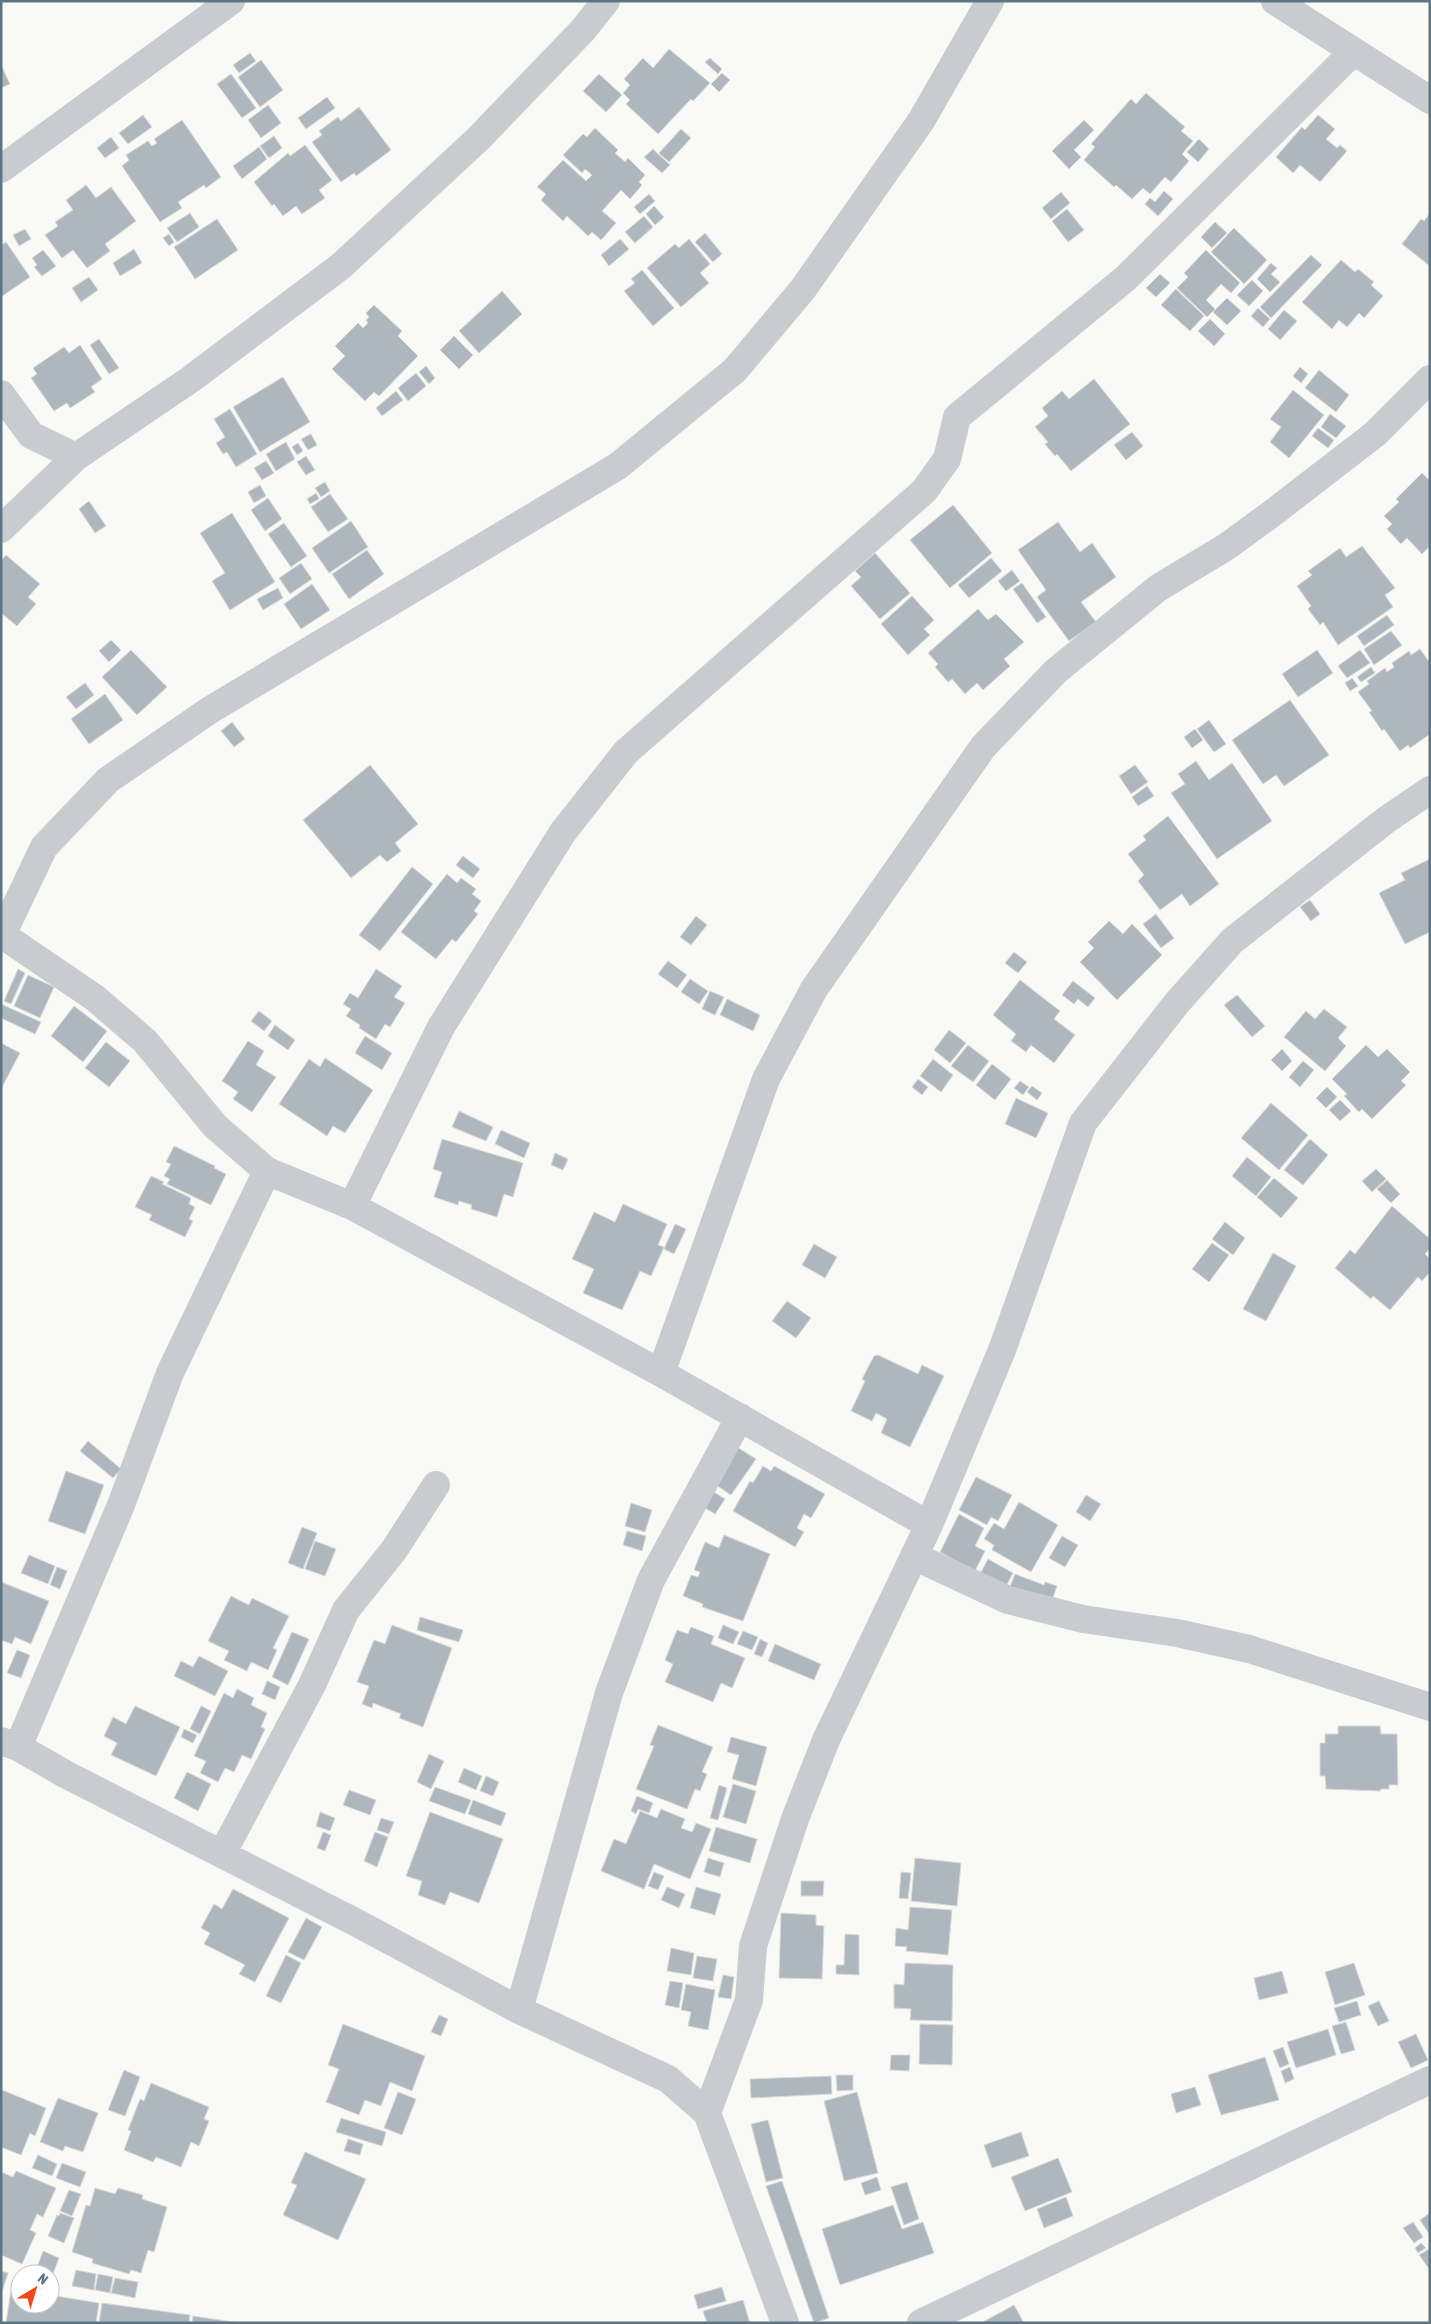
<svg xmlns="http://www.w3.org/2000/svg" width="1431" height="2324" font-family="'Asap Condensed',sans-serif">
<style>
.building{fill:#aeb7be;stroke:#dadad8}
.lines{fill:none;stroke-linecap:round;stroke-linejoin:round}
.minor{stroke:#c8ccd0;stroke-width:28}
</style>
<rect width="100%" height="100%" fill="#f9f9f6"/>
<!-- building -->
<path class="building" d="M669,49l41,34 -17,18 -2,-2 -33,35 -32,-30 4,-4 -7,-7 7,-8 -6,-6 19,-21 10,10z
M250,53l6,8 -17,12 -6,-8z
M710,58l12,11 -4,5 -13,-12z
M261,60l22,30 -23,17 -22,-30z
M1,65l9,19 -9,4z
M722,73l8,7 -11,12 -8,-8z
M231,74l25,34 -14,10 -25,-34z
M599,74l23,21 -16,17 -23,-21z
M1146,93l39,34 -4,4 12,10 -11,13 7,7 -18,21 -6,-5 -15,17 -7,-6 -11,11 -16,-14 -2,2 -30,-27 11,-13 -4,-3 40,-45 5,5z
M327,97l8,11 -29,21 -8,-11z
M268,105l13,18 -20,15 -13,-18z
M359,107l32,43 -35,26 -2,-3 -13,9 -29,-40 10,-7 -3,-4 19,-14 3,4z
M143,115l9,12 -24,17 -9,-11z
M1318,115l17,14 -9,10 11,9 3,-3 7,6 -27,31 -20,-17 -7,8 -17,-16 26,-30 3,3z
M182,120l39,57 -15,11 -2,-3 -26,17 4,6 -22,14 -38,-56 7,-6 -3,-5 22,-14 4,5 5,-3 -3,-4z
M1084,120l10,10 -20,20 7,7 -12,12 -17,-18z
M595,128l23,22 -3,3 10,9 3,-4 17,17 -6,7 3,3 -12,14 -9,-9 -19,21 14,12 -15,17 -9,-8 -4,4 -21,-20 -4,5 -22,-21 5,-6 -9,-7 26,-27 23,21 6,-6 -7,-6 -3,4 -19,-18 20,-21 4,3z
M681,129l10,9 -22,24 -10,-9z
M274,136l8,12 -13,10 -9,-12z
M111,137l8,11 -14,10 -8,-10z
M1199,139l10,10 -11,13 -11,-10z
M305,145l27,35 -13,10 6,8 -23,16 -6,-8 -13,10 -9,-12 -2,2 -18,-24 34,-29 2,3z
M259,147l8,12 -25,20 -9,-13z
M653,149l17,16 -8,8 -18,-16z
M86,185l10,13 15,-11 25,34 -31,23 5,7 -23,17 -14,-18 -11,8 -17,-23 13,-9 -3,-4 18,-12 -7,-10z
M1164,191l9,8 -15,17 -13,-12 5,-6 5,4z
M1061,192l9,11 -19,16 -9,-11z
M649,194l6,7 -15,13 -6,-7z
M654,206l10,11 -9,8 -9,-11z
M1067,209l17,21 -16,12 -16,-21z
M190,213l9,14 -22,15 -10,-14z
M1430,213v53l-28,-22 19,-25 3,2z
M644,216l9,11 -18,16 -10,-11z
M217,219l21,31 -43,29 -21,-32z
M1215,222l12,11 -15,15 -11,-11z
M1234,228l33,32 -23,24 -33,-32z
M25,229l6,10 -12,7 -6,-11z
M705,233l17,21 -9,8 -18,-20z
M169,234l5,8 -5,4 -6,-8z
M620,239l9,10 -20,17 -8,-11z
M689,239l21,25 -10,9 9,10 -28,24 -34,-39 28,-24 4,4z
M6,242l24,35 -29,20v-52z
M134,249l8,14 -22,13 -7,-13z
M43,250l13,16 -14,10 -8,-9 3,-2 -5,-7z
M1206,250l34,33 -9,10 -10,-9 -15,16 9,9 -8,8 -30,-29 11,-11 -4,-4z
M1311,255l11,10 -51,53 -11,-11z
M1341,260l14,12 3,-3 16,13 -3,3 12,11 -19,22 -5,-5 -12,14 -8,-7 -7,9 -30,-27z
M1271,263l6,5 -6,6 9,8 -10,10 -13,-13z
M642,270l32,38 -21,18 -29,-35 11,-8 -4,-4z
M1160,274l10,9 -14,14 -10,-9z
M89,277l9,13 -17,12 -9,-14z
M1252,280l11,11 -14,15 -12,-11z
M1176,289l28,27 -14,15 -29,-26z
M502,291l20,23 -43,39 -20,-22z
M1227,298l14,13 -14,14 -14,-13z
M374,305l28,26 -4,5 20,20 -39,40 -5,-4 -9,9 -33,-32 13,-13 -10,-10 23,-23 5,5 5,-5 -2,-3 3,-3 -3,-4z
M1258,308l12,11 -7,8 -12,-11z
M1284,310l13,11 -17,19 -12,-11z
M1210,319l15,15 -11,12 -16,-15z
M454,336l19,19 -14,14 -19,-19z
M99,339l20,29 -10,6 -19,-29z
M80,345l22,34 -11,8 4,5 -25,16 -3,-5 -13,8 -23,-33 6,-4 -4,-6 31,-21 5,6z
M426,366l9,12 -6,6 -10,-12z
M1300,367l8,7 -7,9 -8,-7z
M1319,370l30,25 -13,17 -31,-24z
M416,373l10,13 -18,15 -10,-13z
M283,377l27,45 -50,30 -27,-45z
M1094,379l36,45 -59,47 -14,-17 -2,2 -10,-12 3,-2 -13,-15 13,-11 -6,-8 20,-17 7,8z
M1293,390l31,25 -35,43 -19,-16 11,-15 -11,-8z
M396,391l7,9 -21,16 -6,-8z
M230,409l27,45 -21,13 -9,-15 -4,2 -7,-11 9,-6 -11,-18z
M1330,414l16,12 -10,12 -15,-11z
M1318,428l16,12 -6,8 -16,-12z
M1132,432l11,14 -17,14 -12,-15z
M311,434l6,11 -9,5 -7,-11z
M286,442l9,17 -19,12 -10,-17z
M298,443l5,8 -6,4 -5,-8z
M306,456l9,14 -9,5 -9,-13z
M266,461l8,12 -12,7 -8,-12z
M1422,473l8,8v65l-8,8 -15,-16 -6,6 -14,-15 5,-5 -8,-8 15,-14 -3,-3z
M325,482l5,9 -9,6 -6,-9z
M260,485l6,11 -12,7 -6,-11z
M316,493l3,6 -9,5 -3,-5z
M330,494l18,25 -20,13 -17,-25z
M268,498l14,21 -17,12 -14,-21z
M89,501l17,25 -11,7 -16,-24z
M953,505l39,48 -42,35 -40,-48z
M232,513l43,69 -45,28 -18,-29 13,-8 -25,-40z
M351,521l17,26 -39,26 -17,-25z
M1058,522l22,30 12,-9 24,34 -35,25 15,20 -27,19 -32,-44 9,-7 -28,-40z
M284,523l23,33 -16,11 -23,-33z
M1362,546l33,42 -10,7 8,12 -55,38 -15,-23 -3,3 -12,-16 3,-3 -14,-20 15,-11 -4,-4 32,-23 6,9z
M367,550l17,24 -35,25 -17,-25z
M875,553l35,40 -30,26 -29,-33 10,-9 -6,-6z
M6,555l34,29 -12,13 8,7 -19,22 -16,-13v-52z
M991,558l11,13 -33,27 -11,-13z
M301,563l11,16 -22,15 -11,-16z
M1012,570l8,11 -14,10 -8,-10z
M1022,583l24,34 -9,6 -24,-34z
M312,584l18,26 -29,19 -17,-25z
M278,588l5,10 -20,12 -6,-11z
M912,596l22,24 -10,9 6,6 -22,20 -27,-31z
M978,609l10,11 8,-6 28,28 -20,17 6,7 -27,24 -6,-7 -12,11 -13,-15 -4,3 -13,-15 3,-3 -10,-11z
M1387,615l7,10 -30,21 -7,-10z
M1391,631l11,14 -28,20 -10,-16z
M111,640l10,10 -12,12 -10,-11z
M1420,649l10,14v71l-20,14 -2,-3 -8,6 -16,-22 -2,2 -13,-19 3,-1 -14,-19 11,-8 -2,-3 18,-13 2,4 7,-5 -2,-4 17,-12 2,4z
M131,650l36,37 -30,28 -35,-38z
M1317,650l16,23 -35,24 -16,-23z
M1360,650l10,13 -23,15 -9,-12z
M1371,667l4,6 -14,9 -4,-5z
M1352,678l6,8 -8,5 -5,-8z
M85,683l9,12 -18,14 -10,-12z
M105,694l18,26 -34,24 -18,-25z
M1290,700l39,55 -45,31 -8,-11 -13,9 -31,-44z
M1209,720l17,24 -12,8 -17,-23z
M232,722l13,17 -11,8 -13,-16z
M1195,729l8,11 -11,8 -8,-11z
M1196,761l13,19 23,-17 40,58 -55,38 -46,-66 14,-9 -7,-10z
M370,765l48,59 -23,19 6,8 -14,11 -7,-7 -29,23 -48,-58z
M1135,765l13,17 -17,12 -12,-18z
M1147,786l7,10 -16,10 -6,-9z
M1168,816l51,68 -29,22 -8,-12 -22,16 -22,-29 6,-6 -16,-21 18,-14 -3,-4z
M463,856l17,13 -7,9 -17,-13z
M1430,859v73l-25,12 -26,-51 26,-13 -4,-7z
M412,867l21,17 -53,67 -21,-16z
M447,874l10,9 4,-5 15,11 -4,5 9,7 -7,10 4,3 -22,28 -4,-3 -16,20 -35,-27z
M1310,900l10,14 -9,7 -11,-14z
M1156,914l18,24 -13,10 -18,-24z
M696,916l11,9 -16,20 -11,-8z
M1109,921l14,13 9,-10 30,31 -45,45 -37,-38 14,-14 -6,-6z
M1014,952l13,10 -9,11 -13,-10z
M668,961l19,14 -10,13 -19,-14z
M18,969l7,4 -14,31 -7,-3z
M376,969l26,17 -8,11 11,6 -15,24 -5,-3 -9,15 -17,-11 1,-3 -14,-9 5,-7 -8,-5 7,-11 8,5z
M28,975l26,12 -14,31 -26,-12z
M690,979l18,12 -9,13 -18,-12z
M1020,980l40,31 -6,8 21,16 -21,28 -23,-18 -5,7 -15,-11 5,-7 -23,-19z
M1073,981l22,17 -7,9 -10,-8 -4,5 -12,-9z
M710,991l14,6 -9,18 -13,-6z
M1237,995l28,31 -13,11 -28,-32z
M727,999l33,16 -7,16 -33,-16z
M1,1004l40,18 -6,12 -34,-16z
M74,1006l33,25 -24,31 -32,-26z
M1324,1009l23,18 -9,11 8,8 -21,25 -41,-34 22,-26 9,8z
M259,1011l13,10 -8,10 -13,-10z
M275,1025l20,15 -7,10 -20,-14z
M949,1030l17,13 -16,20 -16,-13z
M365,1036l27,17 -10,17 -27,-17z
M248,1041l16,10 -8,14 20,12 -24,35 -19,-13 5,-7 -16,-11z
M106,1042l24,19 -21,26 -24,-19z
M1,1043l19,10 -19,36z
M968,1045l21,16 -16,21 -22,-16z
M1366,1045l12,12 9,-8 23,23 -9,9 5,4 -34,34 -10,-10 -3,3 -15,-16 3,-2 -15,-15z
M1282,1049l10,12 -10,10 -11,-11z
M325,1058l48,32 -28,43 -12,-7 -6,10 -48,-32 30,-45 11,8z
M933,1059l20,16 -12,17 -21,-16z
M1303,1061l11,9 -14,17 -11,-10z
M992,1064l19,15 -16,21 -19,-15z
M918,1079l10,8 -6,8 -10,-8z
M1020,1081l9,6 -6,8 -9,-7z
M1032,1086l10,7 -5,7 -10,-8z
M1327,1087l10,10 -11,11 -10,-10z
M1016,1098l32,15 -12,25 -31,-14z
M1340,1100l11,11 -11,10 -11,-11z
M1271,1103l37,32 -29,35 -38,-32z
M459,1111l34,16 -7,14 -34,-14z
M501,1130l29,13 -6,15 -29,-14z
M442,1139l81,24 -10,34 -9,-3 -7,23 -26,-8 1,-4 -13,-4 -1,4 -24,-8 8,-25 -9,-3z
M1310,1139l18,16 -25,30 -19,-15z
M174,1146l41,20 -1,2 12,6 -15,31 -44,-21 3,-5 -6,-3 7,-12 -5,-2z
M555,1153l13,6 -5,11 -12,-5z
M1247,1157l24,20 -15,19 -24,-20z
M1376,1169l10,10 -14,13 -10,-11z
M151,1176l13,6 -2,2 29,14 -2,6 6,3 -6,12 4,2 -8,16 -36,-17 3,-5 -17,-8z
M1274,1178l24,20 -17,20 -24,-21z
M1387,1180l13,14 -9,9 -14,-14z
M623,1204l44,20 -9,21 6,2 -13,29 -11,-5 -18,39 -39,-17 11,-24 -22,-10 22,-47 21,10z
M1392,1206l38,33v9l-5,6 5,5v13l-8,9 -4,-4 -28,33 -17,-14 -2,3 -36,-31 15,-18 5,4z
M1225,1222l20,16 -12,17 -21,-16z
M675,1224l11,5 -12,25 -10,-5z
M1212,1243l17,12 -20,27 -17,-13z
M814,1244l23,13 -12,21 -23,-13z
M1273,1253l23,13 -30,55 -23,-12z
M787,1301l24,17 -15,20 -24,-17z
M878,1355l40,19 4,-9 22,11 -34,71 -29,-14 6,-14 -11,-6 -4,8 -21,-10 14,-30 -3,-2 12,-23z
M88,1441l33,28 -8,9 -33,-27z
M737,1447l19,12 -25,36 -18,-12z
M763,1466l8,5 3,-5 51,28 -14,24 -7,-4 -7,14 7,4 -9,15 -62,-36 17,-30 3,2z
M66,1471l38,14 -19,49 -37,-13z
M976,1477l36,18 -14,26 -7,-4 -4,8 -28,-15z
M712,1491l13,8 -10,15 -13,-8z
M1086,1495l15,9 -11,17 -14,-9z
M1019,1502l39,23 -27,47 -39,-22 2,-5 -10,-6 10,-16 10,6z
M631,1503l21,7 -7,22 -20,-6z
M959,1514l25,14 -9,18 10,5 -10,20 -35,-19z
M302,1527l15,6 -14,36 -15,-6z
M627,1531l19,5 -4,15 -19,-6z
M724,1535l46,19 -27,67 -41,-14 1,-3 -20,-8 8,-21 7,2 2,-5 -6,-2 11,-28 14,6z
M1062,1536l16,9 -13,22 -16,-9z
M315,1541l21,8 -11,27 -20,-7z
M29,1555l26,11 -7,18 -27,-11z
M988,1559l25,14 -8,15 -25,-14z
M57,1567l10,4 -7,18 -10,-4z
M1015,1574l29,11 1,-3 12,4 -6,17 -41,-16z
M1,1582l48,19 -18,43 -16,-7 -3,7 -11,-4z
M231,1596l18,9 3,-7 37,18 -16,32 4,2 -9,20 -17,-8 -4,9 -23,-11 5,-9 -21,-10z
M420,1617l43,13 -4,12 -42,-12z
M392,1625l60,23 -29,79 -24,-9 2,-4 -28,-11 -1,5 -10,-4 7,-18 -12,-4 17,-42 11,4z
M723,1625l16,7 -6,12 -15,-6z
M691,1627l23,9 -3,8 34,14 -13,30 -11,-5 -8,19 -48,-20 8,-18 -8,-4 12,-30 11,4z
M743,1631l15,6 -6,13 -15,-6z
M292,1632l17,7 -21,46 -16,-8z
M760,1639l8,4 -6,14 -8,-3z
M775,1644l46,20 -7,16 -46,-19z
M17,1650l13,5 -9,23 -14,-5z
M199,1656l29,15 -13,25 -41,-20 7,-15 12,6z
M267,1681l13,6 -5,13 -13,-6z
M237,1689l17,9 -3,7 16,8 -6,14 4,2 -14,30 -9,-4 -8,17 -9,-4 -7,14 -18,-9 6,-12 -12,-5 30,-63 9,5z
M135,1706l45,21 -24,49 -45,-21 6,-12 -13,-7 9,-19 13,7z
M201,1706l10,5 -11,23 -10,-5z
M658,1725l55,22 -11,25 5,2 -7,17 -5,-2 -8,20 -51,-20 18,-43 -4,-1z
M1338,1726h42l1,8h16l1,51h-9v4h-8l-1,2 -54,-2 -1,-13h-5v-33h5v-9h13z
M184,1729l13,6 -4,8 -12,-6z
M731,1737l36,10 -11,39 -24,-7 7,-24 -12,-3z
M429,1754l15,7 -13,28 -14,-7z
M464,1768l18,8 -6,14 -18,-8z
M187,1772l24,12 -13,27 -24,-13z
M486,1776l13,6 -6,14 -13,-5z
M733,1784l23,7 -10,33 -23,-7z
M719,1785l8,3 -9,32 -8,-2z
M435,1787l36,13 -6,14 -36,-13z
M349,1790l27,10 -6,15 -27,-10z
M637,1796l16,7 -4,10 -11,-4 -2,5 -5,-3z
M473,1800l33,13 -5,13 -33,-12z
M661,1809l24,10 -4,9 11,4 4,-9 15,6 -21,50 -36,-15 -10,25 -43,-18 13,-32 12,5 14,-33 17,7z
M320,1812l15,6 -5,13 -14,-5z
M430,1812l73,27 -24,64 -29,-11 -5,13 -27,-10 4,-14 -16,-5z
M381,1818l13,4 -5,12 -12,-4z
M716,1827l41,12 -7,24 -41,-12z
M323,1832l8,3 -6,16 -8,-3z
M375,1832l13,5 -11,30 -13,-6z
M708,1858l16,5 -4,14 -16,-5z
M915,1858l46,5 -4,43 -46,-5z
M654,1872l10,4 -6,14 -10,-4z
M901,1872l10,1 -3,26 -9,-1z
M801,1881h23l-1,15h-22z
M667,1887l18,7 -6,14 -18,-8z
M696,1887l25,7 -6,21 -25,-7z
M233,1889l56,29 -34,64 -16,-8 6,-9 -41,-21 6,-11 -9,-5 13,-24 8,5z
M910,1907l42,3 -4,45 -42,-4 1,-4 -12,-1 1,-18 12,2z
M781,1913l35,2v10l8,1 -2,53 -43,-1z
M306,1918l16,9 -18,33 -16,-8z
M845,1934l14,1v40l-23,-1v-9h8z
M671,1948l23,5 -3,22 -24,-4z
M286,1955l15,8 -20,40 -15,-7z
M697,1956l20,3 -4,22 -20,-3z
M905,1963l48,2 -1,56 -42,-1 1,-11 -17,-1v-24l10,1z
M1354,1963l11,32 -30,10 -10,-33z
M1282,1971l6,22 -29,7 -5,-22z
M723,1975l11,2 -3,22 -13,-2z
M670,1981l13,2 -4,25 -14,-3z
M686,1984l29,6 -7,40 -20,-4 3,-14 -10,-2z
M1357,2001l4,14 -22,7 -5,-14z
M1379,2001l10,20 -11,5 -10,-20z
M439,2015l9,4 -7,17 -10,-4z
M1346,2022l9,28 -14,4 -9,-28z
M343,2024l82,32 -13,35 -22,-9 -9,24 -16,-6 -6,15 -33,-13 13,-33 -11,-4z
M920,2024l33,1 -1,40 -33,-1z
M1328,2029l8,26 -40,13 -9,-26z
M1416,2034l12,26 -17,8 -13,-26z
M1283,2047l6,17 -9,4 -7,-17z
M891,2055h19l-1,16 -19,-1z
M1265,2057l14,43 -58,15 -13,-40z
M1290,2067l4,12 -9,4 -4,-12z
M124,2070l16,7 -15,39 -17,-6z
M836,2075h17v15l-16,1z
M831,2076l1,18 -81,4 -1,-19z
M151,2083l58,24 -5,12 5,2 -10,25 -8,-4 -10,25 -25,-10 -3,5 -29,-12 7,-19 -3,-1 12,-31 4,2z
M1195,2087l6,18 -25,8 -5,-19z
M2,2090l44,18 -11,28 -5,-3 -9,22 -20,-8z
M398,2092l18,7 -14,36 -18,-7z
M857,2092l21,81 -34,8 -20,-80z
M58,2098l40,15 -15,39 -18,-6 -2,5 -23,-9z
M341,2118l45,14 -4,14 -46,-14z
M768,2120l15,58 -17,4 -15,-58z
M1021,2132l8,24 -37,12 -8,-23z
M348,2139l15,5 -3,11 -16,-4z
M305,2152l61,27 -28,61 -55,-25 14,-30 -6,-2z
M38,2155l19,9 -5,12 -20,-8z
M1058,2158l14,34 -47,19 -14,-34z
M62,2163l24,9 -6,15 -24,-9z
M16,2171l40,17 -13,29 -6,-3 -7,16 6,3 -14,31 -21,-9v-83l12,5z
M877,2177l4,13 -16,5 -4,-12z
M782,2181l47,137 -15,5 -48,-137z
M907,2182l12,37 -15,6 -13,-38z
M95,2188l20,6 3,-6 25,7 -1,4 25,8 -13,45 -6,-2 -7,23 -10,-3 -2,4 -37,-11 1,-4 -21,-7 14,-47 4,1z
M69,2190l12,4 -9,22 -12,-5z
M1066,2197l7,19 -29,12 -7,-19z
M893,2205l9,24 21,-7 11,31 -94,32 -18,-56z
M60,2213l14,5 -10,25 -16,-7 9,-21 2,1z
M1430,2213v22l-10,-15z
M1413,2222l10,15 -9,6 -11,-15z
M1421,2243l5,5 -8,5 -3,-5z
M1429,2249h1v21l-11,-15z
M43,2251l16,7 -8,21 -1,-5 -15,-1z
M76,2270l20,4 -2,16 -22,-4z
M1,2271l7,2 -7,22z
M98,2274l15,3 -3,16 -15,-3z
M115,2278l23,4 -3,16 -24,-5z
M722,2287l4,14 -28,8 -4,-14z
M11,2290l9,1v13h30v-9l49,8 -3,20h-90z
M743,2300l7,23h-43l-4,-12z
M102,2303l88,12 -1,8h-90z
M1014,2305l10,18h-43z
M193,2316l47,7h-48z"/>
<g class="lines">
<!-- minor -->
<path class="minor" d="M1275,1l155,99
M1,169l230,-168
M1,394l30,41 45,22
M1,529l75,-72 115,-78 150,-113 137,-127 105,-109 23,-29
M1,934l94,64 50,43 70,85 52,45 85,35 309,167 268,152
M2,935l42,-88 64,-67 102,-70 408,-244 117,-96 68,-81 118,-168 69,-120
M352,1206l89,-179 122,-195 63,-80 298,-261 23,-32 10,-42 169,-139 227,-226
M661,1373l105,-294 48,-90 169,-242 73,-76 102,-83 68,-41 44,-32 105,-81 55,-55
M914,1556l94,44 75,19 94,14 72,16 181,58
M1,1741l17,6 47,27 292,149 162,87 149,69 39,34 78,210
M18,1747l103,-242 49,-132 97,-202
M222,1854l90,-169 34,-75 48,-60 42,-65
M519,2010l90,-317 42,-113 89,-163
M707,2113l42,-113 4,-54 42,-127 31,-79 103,-215 73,-175 81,-227 93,-119 56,-63 154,-121 44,-30
M921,2323l509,-243"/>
</g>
<!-- border -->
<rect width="1431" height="2324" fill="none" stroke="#607584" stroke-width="5"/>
<!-- north arrow -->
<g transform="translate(35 2289) rotate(38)"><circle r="24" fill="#ffffff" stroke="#bfc8ce"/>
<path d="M0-4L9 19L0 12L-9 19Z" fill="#f4461a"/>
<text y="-8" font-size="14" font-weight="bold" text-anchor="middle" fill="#607584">N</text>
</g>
</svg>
